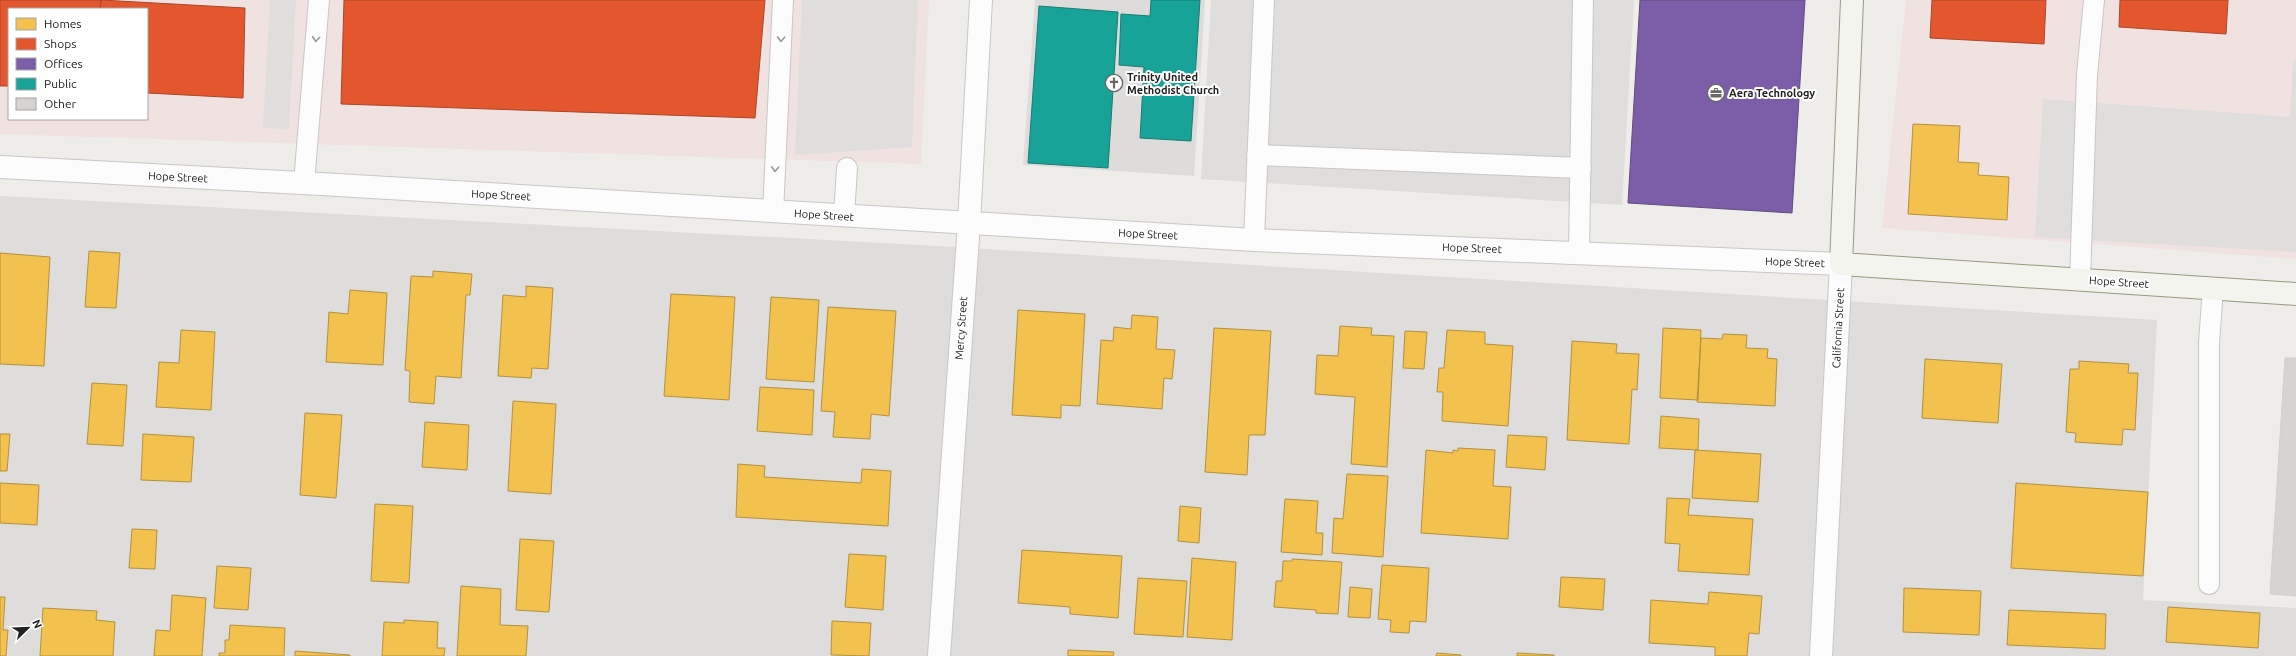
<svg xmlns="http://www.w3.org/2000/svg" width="2296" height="656" font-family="Ubuntu,sans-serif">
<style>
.residential{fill:#dedddb}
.commercial{fill:#f0e2e0;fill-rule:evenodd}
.religious{fill:#dddcdb}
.parking{fill:#dfdedd}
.homes{fill:#f2c14e;stroke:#b39140}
.shops{fill:#e4572e;stroke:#aa472a}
.offices{fill:#7b5ea7;stroke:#604c7f}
.public{fill:#17a398;stroke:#1a7c74}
.building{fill:#d6d3d1;stroke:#d2cfcb}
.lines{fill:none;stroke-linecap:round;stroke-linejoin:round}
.lane-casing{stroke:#c8c7c6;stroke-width:22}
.street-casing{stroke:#c8c7c6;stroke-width:24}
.secondary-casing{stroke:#989982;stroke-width:24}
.lane{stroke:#fdfcfc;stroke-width:20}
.street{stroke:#fdfcfc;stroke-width:22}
.secondary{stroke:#f3f4ed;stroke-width:22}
.oneway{stroke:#9a9999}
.labels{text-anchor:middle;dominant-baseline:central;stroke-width:4;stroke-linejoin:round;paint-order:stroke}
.poi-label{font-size:11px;font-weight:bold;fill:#212121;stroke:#fff;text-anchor:start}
.street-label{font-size:11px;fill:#212121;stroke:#fff}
</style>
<rect width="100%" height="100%" fill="#efedea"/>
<!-- residential -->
<path class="residential" d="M0,196l921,49 1236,75 -14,280 153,8v48h-2296z"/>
<!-- commercial -->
<path class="commercial" d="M0,0h929l-8,164 -921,-30zM9,9h138v110h-138z
M1906,0h390v259l-414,-31z"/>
<!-- religious -->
<path class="religious" d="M1035,0h170l-11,176 -171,-11z"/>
<!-- parking -->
<path class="parking" d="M270,0h26l-7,129 -26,-1z
M802,0h116l-6,147 -117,8z
M1211,0h423l-12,205 -421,-26z
M2296,60v192l-261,-15 8,-138 247,18 3,-54z"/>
<!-- homes -->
<path class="homes" d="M1913,124l47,2 -2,36 21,1 -1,12 31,2 -2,43 -99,-6z
M89,251l31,2 -4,55 -31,-1z
M0,253l50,4 -6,109 -44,-2z
M433,271l39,3 -2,21h-4l-5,83 -25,-2 -2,28 -25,-2 1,-31 -5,-1 6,-94 22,1z
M526,286l27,2 -5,81 -16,-1 -1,10 -33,-2 5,-81 23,2z
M350,290l37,3 -4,72 -57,-3 3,-50 19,2z
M671,294l64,3 -6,103 -65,-4z
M771,297l48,3 -5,82 -48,-3z
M828,307l68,4 -7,105 -18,-2 -1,25 -37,-2 2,-25 -14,-1z
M1018,310l67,4 -5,92 -19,-1v13l-49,-3z
M1132,315l26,2 -2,32 19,1 -3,29 -8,-1 -2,31 -65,-5 4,-64 12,1 1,-14 17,2z
M1340,326l32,2 -1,7 23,1 -7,131 -36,-3 4,-67 -40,-3 2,-39 21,1z
M1214,328l57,3 -6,104h-16l-2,40 -42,-3z
M1663,328l38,2 -3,70 -38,-2z
M181,330l34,2 -4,78 -55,-3 3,-45 20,1z
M1447,330l38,2v12l28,2 -5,80 -66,-5 1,-29h-6l2,-24h5z
M1405,331l22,1 -3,37 -21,-1z
M1723,334l24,1 -1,13 22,1 -1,9 10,1 -2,47 -78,-4 4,-64 21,1z
M1572,341l45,3 -1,9 23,1 -2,36 -5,-1 -3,55 -62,-4z
M1925,359l77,5 -4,59 -76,-5z
M2079,361l50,3 -1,9h10l-3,57 -12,-1 -1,16 -47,-3 1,-9 -10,-1 4,-63h9z
M92,383l35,2 -4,61 -36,-2z
M760,387l54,3 -2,45 -55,-4z
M513,401l43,3 -5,90 -43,-3z
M305,413l37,2 -6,83 -36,-3z
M1661,416l38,3 -1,31 -39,-2z
M425,422l44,3 -2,45 -45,-3z
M0,434h10l-3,37h-7z
M143,434l51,3 -3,45 -50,-2z
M1508,435l39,2 -2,33 -39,-3z
M1458,448l37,2 -2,36 18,1 -3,52 -87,-6 5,-83 27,3v-3l5,1z
M1695,450l66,4 -3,48 -66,-4z
M738,464l27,2 -1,11 97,6 1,-14 29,2 -3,55 -152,-9z
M1347,474l41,2 -5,81 -51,-4 2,-35 9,1z
M0,483l39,2 -2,40 -37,-2z
M2016,483l132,9 -5,84 -132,-8z
M1667,498l23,1 -2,16 65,4 -4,56 -71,-4 2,-27 -15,-1z
M1285,499l33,2 -2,32h7l-1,22 -41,-3z
M375,504l38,2 -4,77 -38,-2z
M1180,506l21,2 -2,35 -21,-2z
M132,529l25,1 -2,39 -26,-1z
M520,539l34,2 -5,71 -33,-2z
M1022,550l100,6 -4,62 -48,-4v-7l-52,-4z
M849,554l37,2 -3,54 -38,-3z
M1192,558l44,4 -4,78 -45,-3z
M1292,559l50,3 -4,52 -22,-1v-3l-42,-3 2,-26h6l1,-20h9z
M1382,565l47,3 -3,54 -16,-1 -1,12 -19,-1 1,-12 -13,-1z
M217,566l34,2 -3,42 -34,-2z
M1561,577l44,2 -2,31 -44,-3z
M1138,578l49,3 -4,56 -49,-3z
M461,586l40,3 -1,36 28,1 -2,30h-69z
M1350,587l22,2 -2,29 -22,-1z
M1904,588l77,3 -2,44 -76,-3z
M1709,592l53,4 -3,38 -10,-1 -2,23h-32v-9l-66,-4 2,-43 57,4z
M172,595l34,3 -4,58h-48l2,-26 14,1z
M0,597h5l-2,33h5l-2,26h-6z
M2168,607l92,6 -2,35 -92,-6z
M43,608l54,3 -1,9 19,2 -2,34h-73z
M2009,610l97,4 -1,35 -98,-4z
M404,620l34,2 -1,26h8l-1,8h-62l2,-34 20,1z
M832,621l39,2 -2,33 -38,-1z
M230,625l55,3 -1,28h-65v-3h6v-13h4z
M1068,650l46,2 -1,4h-45z
M295,651l55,4v1h-55z
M1437,653l24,2v1h-25z
M1517,653l37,2v1h-37z"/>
<!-- shops -->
<path class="shops" d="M0,0h101l-1,9h-91v77h-9z
M101,0l144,8 -2,90 -96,-5v-84h-47z
M344,0h421l-10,118 -414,-14z
M1932,0h114l-2,44 -114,-6z
M2120,0h108l-2,34 -107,-7z"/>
<!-- offices -->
<path class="offices" d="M1640,0h165l-13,213 -164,-10z"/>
<!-- public -->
<path class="public" d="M1151,0h49l-9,141 -51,-3 4,-71 -25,-2 2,-51 29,2z
M1039,6l79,6 -10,156 -80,-5z"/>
<!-- building -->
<path class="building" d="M2285,358h11v238l-26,-2z"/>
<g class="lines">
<defs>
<path id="lane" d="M1257,155l324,13
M304,183l15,-183
M773,212l10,-212
M844,216l3,-48
M1254,240l10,-240
M1579,252l4,-252
M2080,280l7,-205 7,-75
M2209,584v-241l4,-55"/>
<path id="street" d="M0,167l321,17 933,56 587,24 -20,392
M939,656l30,-433 12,-223"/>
<path id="secondary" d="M1852,0l-11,264 455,30"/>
</defs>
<!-- lane casing -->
<use href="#lane" class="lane-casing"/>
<!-- street casing -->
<use href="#street" class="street-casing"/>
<!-- secondary casing -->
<use href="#secondary" class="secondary-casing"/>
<!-- lane -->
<use href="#lane" class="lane"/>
<!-- street -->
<use href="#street" class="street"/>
<!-- secondary -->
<use href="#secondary" class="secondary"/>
</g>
<!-- one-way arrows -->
<defs><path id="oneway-chevron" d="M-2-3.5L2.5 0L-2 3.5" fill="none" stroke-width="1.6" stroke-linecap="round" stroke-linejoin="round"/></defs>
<g class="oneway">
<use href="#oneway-chevron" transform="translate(316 39) rotate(95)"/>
<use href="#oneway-chevron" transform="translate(781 39) rotate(93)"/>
<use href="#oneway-chevron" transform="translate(775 169) rotate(93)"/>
</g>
<!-- icons -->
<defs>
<symbol id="church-ring" viewBox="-11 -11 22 22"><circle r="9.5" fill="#fff" stroke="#696867" stroke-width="1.5"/><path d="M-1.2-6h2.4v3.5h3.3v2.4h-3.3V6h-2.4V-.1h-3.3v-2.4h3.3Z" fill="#696867"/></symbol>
<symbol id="office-ring" viewBox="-11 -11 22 22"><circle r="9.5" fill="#fff" stroke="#696867" stroke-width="1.5"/><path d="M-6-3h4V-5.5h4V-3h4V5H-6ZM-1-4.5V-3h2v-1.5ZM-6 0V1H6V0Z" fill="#696867"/></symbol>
</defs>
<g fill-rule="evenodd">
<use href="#church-ring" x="1104" y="73" width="20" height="20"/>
<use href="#office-ring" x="1706" y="83" width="20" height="20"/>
</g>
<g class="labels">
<!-- poi labels -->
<g class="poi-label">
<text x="1127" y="77">Trinity United<tspan x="1127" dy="13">Methodist Church</tspan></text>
<text x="1729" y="93">Aera Technology</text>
</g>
<!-- street labels -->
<g class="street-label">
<text transform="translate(178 177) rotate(3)">Hope Street</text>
<text transform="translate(501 195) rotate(3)">Hope Street</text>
<text transform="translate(824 215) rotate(4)">Hope Street</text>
<text transform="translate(1148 234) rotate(3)">Hope Street</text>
<text transform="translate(1472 248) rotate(2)">Hope Street</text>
<text transform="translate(1795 262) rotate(2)">Hope Street</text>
<text transform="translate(2119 282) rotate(4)">Hope Street</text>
<text transform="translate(961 328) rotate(-86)">Mercy Street</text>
<text transform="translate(1838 328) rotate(-87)">California Street</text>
</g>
</g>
<!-- legend -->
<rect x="8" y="8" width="140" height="112" fill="#ffffff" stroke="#a6a6a6"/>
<rect x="16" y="18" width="20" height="12" fill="#f2c14e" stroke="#a6a6a6"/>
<text x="44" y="28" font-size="12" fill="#212121">Homes</text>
<rect x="16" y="38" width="20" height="12" fill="#e4572e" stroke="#a6a6a6"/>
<text x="44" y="48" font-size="12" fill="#212121">Shops</text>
<rect x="16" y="58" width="20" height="12" fill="#7b5ea7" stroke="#a6a6a6"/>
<text x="44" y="68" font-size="12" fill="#212121">Offices</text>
<rect x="16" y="78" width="20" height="12" fill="#17a398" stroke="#a6a6a6"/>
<text x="44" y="88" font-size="12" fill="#212121">Public</text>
<rect x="16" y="98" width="20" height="12" fill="#d6d3d1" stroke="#a6a6a6"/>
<text x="44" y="108" font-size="12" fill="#212121">Other</text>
<!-- north arrow -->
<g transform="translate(28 628) rotate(67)" stroke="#ffffff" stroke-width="3" paint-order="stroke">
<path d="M0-3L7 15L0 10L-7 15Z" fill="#212121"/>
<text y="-6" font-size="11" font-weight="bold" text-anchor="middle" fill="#212121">N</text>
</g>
</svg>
